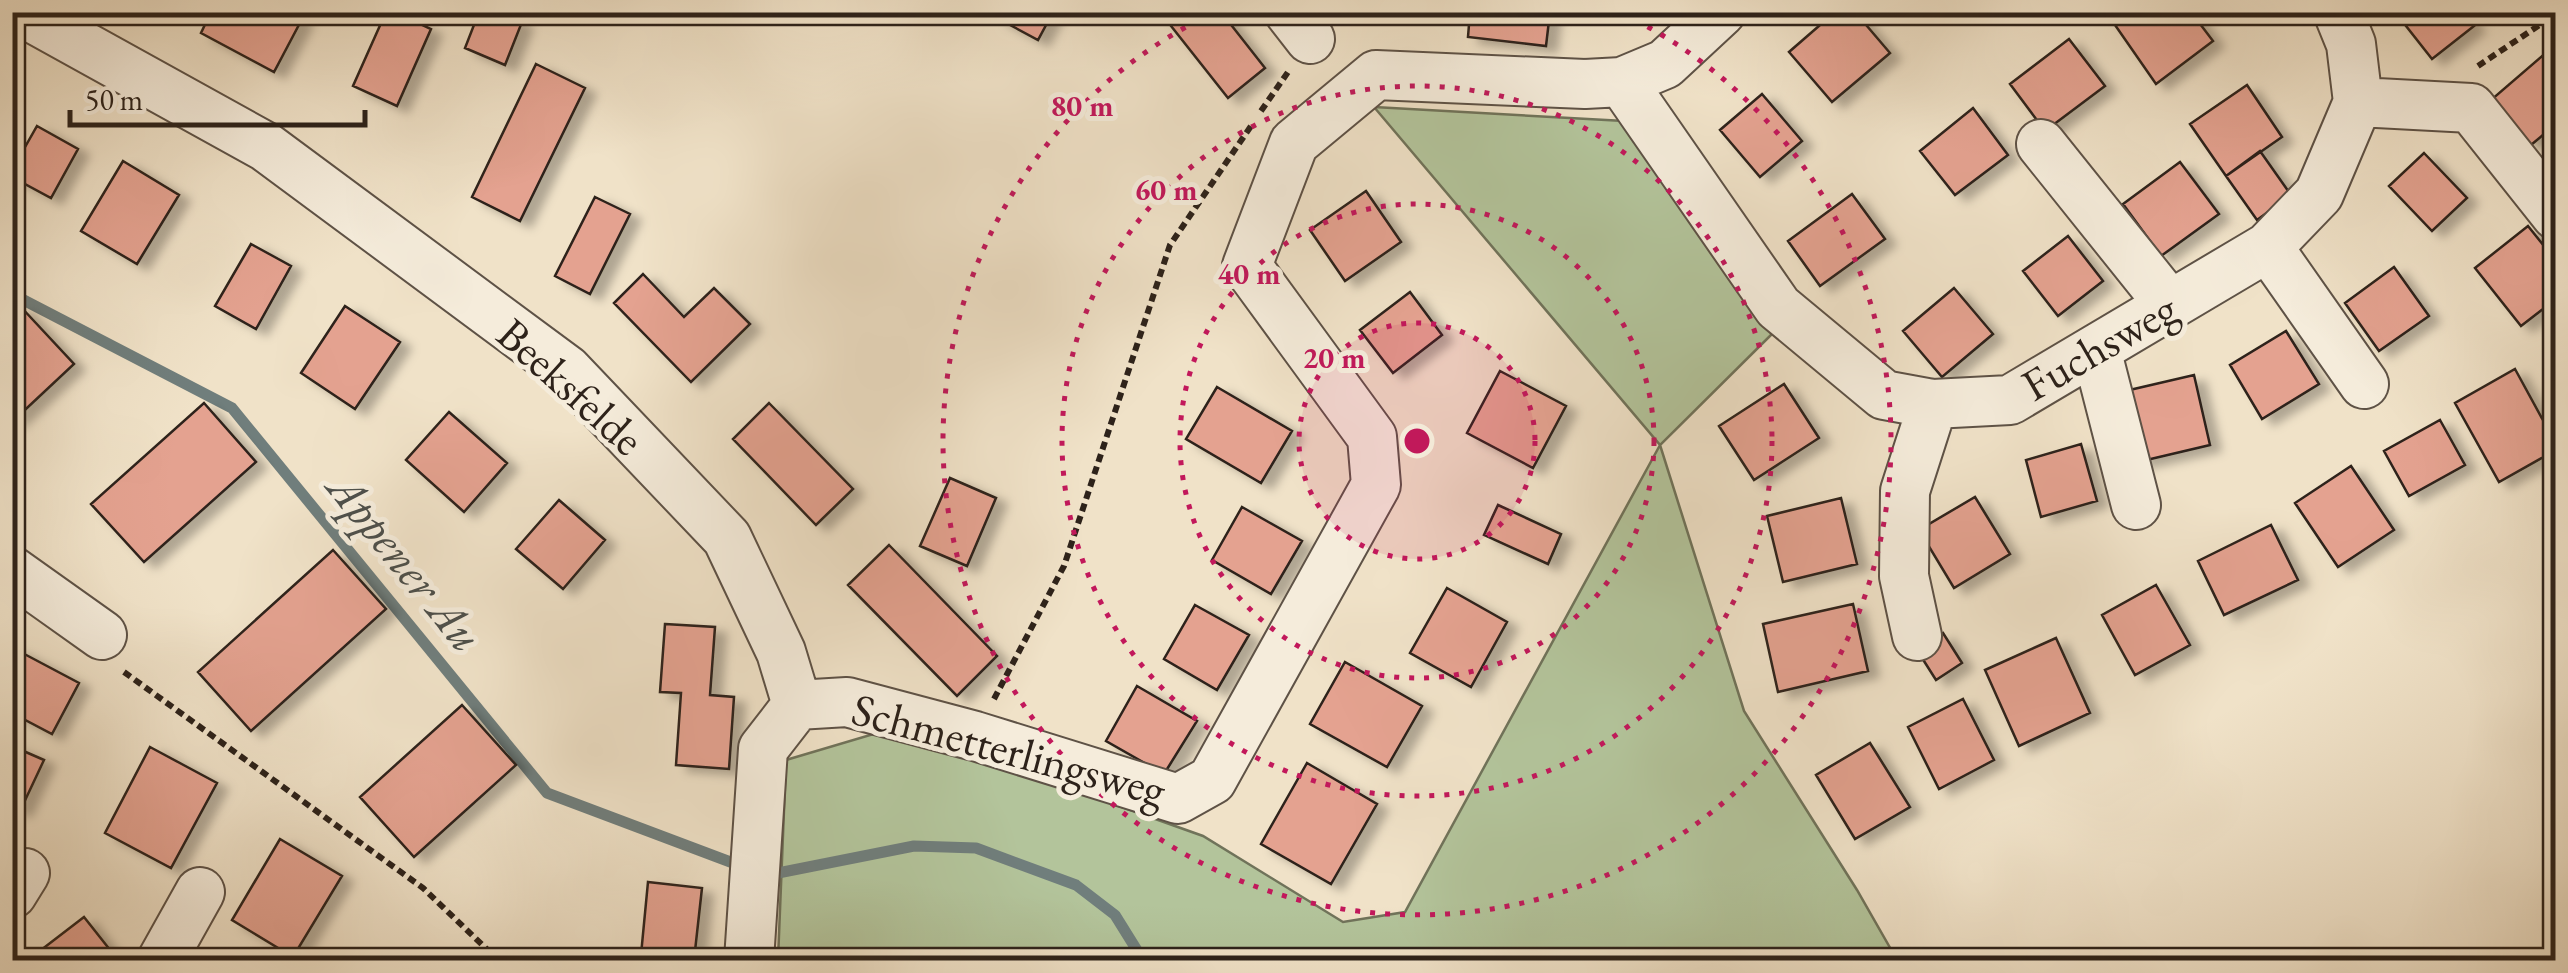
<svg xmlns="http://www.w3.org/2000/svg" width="2568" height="973" font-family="'EB Garamond',serif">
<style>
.green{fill:#b3c49b;stroke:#70735a;stroke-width:2.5}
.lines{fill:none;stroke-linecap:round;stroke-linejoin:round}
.stream{stroke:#707e7c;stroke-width:11}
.building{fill:#e4a290;stroke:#2d221a;stroke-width:2.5;filter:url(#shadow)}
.minor-casing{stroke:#5e5246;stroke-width:52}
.path{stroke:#2d221a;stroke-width:6;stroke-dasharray:8 5;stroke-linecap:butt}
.minor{stroke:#f5ecdb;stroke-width:48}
.ring{fill:none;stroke:#c2185b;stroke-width:5;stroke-dasharray:5 10}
.labels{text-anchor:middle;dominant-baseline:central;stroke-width:10;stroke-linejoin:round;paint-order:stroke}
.street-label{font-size:45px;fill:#2d221a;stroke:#f5ecdb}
.water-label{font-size:48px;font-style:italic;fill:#4e504b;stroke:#f5ecdb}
.centre{fill:#c2185b;stroke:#f5ecdb;stroke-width:5}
.ring-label{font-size:30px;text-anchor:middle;font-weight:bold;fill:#c2185b;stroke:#f5ecdb;stroke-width:10;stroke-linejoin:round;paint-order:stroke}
</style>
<defs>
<filter id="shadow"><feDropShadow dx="11" dy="6" stdDeviation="5" flood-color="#0004"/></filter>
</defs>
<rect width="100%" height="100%" fill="#f0e2c8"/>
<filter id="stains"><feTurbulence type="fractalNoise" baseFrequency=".002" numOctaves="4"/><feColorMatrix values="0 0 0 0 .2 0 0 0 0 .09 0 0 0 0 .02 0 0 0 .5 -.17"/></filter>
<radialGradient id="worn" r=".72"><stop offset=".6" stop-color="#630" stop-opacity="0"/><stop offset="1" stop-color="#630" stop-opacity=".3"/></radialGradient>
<!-- green -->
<path class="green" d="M1374,107l250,14 153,208 -117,116 84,266 113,179 40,70h-1119l8,-200 111,-33 306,109 140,86 62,-10 255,-467z"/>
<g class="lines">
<!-- stream -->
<path class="stream" d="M12,294l220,114 315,385 194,73
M773,874l141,-28 62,2 100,37 39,30 28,45"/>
</g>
<!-- building -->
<path class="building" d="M211,12h79l12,7 -28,53 -73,-39z
M386,12h9l36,17 -34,77 -44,-20z
M479,12h21l22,10 -17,43 -40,-17z
M1000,12h53l-15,28 -41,-22z
M1160,12h61l44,56 -37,30z
M1470,12h80l-4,34 -78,-9z
M1835,12h20l35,41 -58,49 -43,-50z
M2106,12h85l22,29 -57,43z
M2404,12h60l10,14 -42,33 -33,-42z
M2069,39l36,47 -60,45 -35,-47z
M2548,51l8,9v64l-25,21 -40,-45z
M536,64l49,24 -65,133 -48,-24z
M2247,85l35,52 -56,39 -36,-52z
M1762,94l40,47 -42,36 -40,-47z
M1973,108l35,47 -53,40 -35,-44z
M37,126l41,23 -27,49 -39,-21v-7z
M2260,151l31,44 -34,25 -31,-44z
M2424,153l43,45 -35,33 -43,-45z
M123,161l56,34 -42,69 -56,-33z
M2180,162l39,52 -58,42 -38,-52z
M1366,191l35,51 -56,39 -35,-51z
M1852,194l33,45 -65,47 -32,-45z
M595,197l35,17 -40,80 -35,-18z
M2528,226l28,35v38l-35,27 -46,-58z
M2068,236l35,45 -45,35 -35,-45z
M251,244l40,22 -35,63 -41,-23z
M2394,267l35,49 -50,35 -34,-48z
M643,274l41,43 30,-29 36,36 -59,58 -77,-79z
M1954,288l39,46 -51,43 -39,-46z
M1410,292l32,43 -49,38 -33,-43z
M20,306l54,58 -62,58v-109z
M345,306l55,36 -45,67 -54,-36z
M2286,331l33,53 -57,35 -32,-54z
M2515,369l41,75v6l-57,32 -44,-79z
M1500,371l66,35 -33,62 -66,-35z
M2194,375l16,70 -72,17 -17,-70z
M1784,384l35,54 -65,42 -35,-54z
M1217,387l75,44 -31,52 -75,-44z
M204,403l52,59 -112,100 -53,-58z
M769,403l84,86 -37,36 -83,-86z
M449,412l58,51 -43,49 -58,-52z
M2440,420l25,45 -56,31 -25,-45z
M2081,444l16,57 -56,16 -15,-57z
M2351,466l43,64 -56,37 -43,-64z
M950,478l46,20 -29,68 -47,-20z
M1975,497l35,57 -56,34 -35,-58z
M1841,498l16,66 -74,18 -16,-66z
M559,500l46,40 -42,49 -47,-40z
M1498,505l63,29 -13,30 -64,-29z
M1242,507l60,34 -31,53 -59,-34z
M2271,525l27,55 -74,35 -26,-54z
M889,545l108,111 -40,40 -109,-111z
M333,550l53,59 -135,122 -53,-59z
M2156,585l34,60 -55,30 -33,-60z
M1447,588l60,34 -36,65 -61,-34z
M1853,604l15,67 -90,21 -15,-68z
M1195,605l54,30 -32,55 -53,-31z
M665,624l50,3 -5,68 24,2 -5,72 -53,-4 5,-72 -21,-1z
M1943,633l19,30 -26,17 -19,-30z
M2056,638l34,75 -71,33 -34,-76z
M13,648l66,35 -27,51 -40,-21z
M1345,662l77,44 -35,61 -77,-43z
M1137,686l60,35 -33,53 -58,-33z
M1963,699l31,61 -55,29 -31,-62z
M462,705l54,60 -102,92 -54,-60z
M1870,743l40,64 -55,32 -39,-64z
M12,746l32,14 -24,51 -8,-4z
M150,747l67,36 -46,85 -66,-35z
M1307,763l70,41 -46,80 -70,-40z
M280,839l62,37 -49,81 -61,-37z
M648,882l54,6 -8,72h-34v-3l-19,-2z
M84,917l34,43h-90z"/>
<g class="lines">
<defs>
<path id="minor" d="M22,12l244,135 301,223 160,168 54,114 16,53
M1289,12l21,27
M1622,82l156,225 106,88 49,9 77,-4 258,-153 51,-53 39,-92 -7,-58 -13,-32
M2358,102l113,6 85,107
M2041,144l129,161
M2268,247l96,137
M2096,349l40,156
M12,571l90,64
M1917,636l-13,-60 1,-85 28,-87
M797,705l50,-3 128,34 203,63 34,-19 164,-295 -4,-48 -125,-171 47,-123 82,-68 209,9 37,-2 43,-18 56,-52
M12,894l13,-21
M162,960l38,-68
M749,960l14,-211 34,-44"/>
</defs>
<!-- minor casing -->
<use href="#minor" class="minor-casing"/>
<!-- path -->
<path class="path" d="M2478,66l78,-52
M1261,111l27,-39
M124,672l299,216 75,72
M994,699l70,-133 106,-321 81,-119"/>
<!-- minor -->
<use href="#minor" class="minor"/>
</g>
<!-- distance rings -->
<circle cx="1417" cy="441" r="118" fill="#c2185b" fill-opacity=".12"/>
<g class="ring">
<circle cx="1417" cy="441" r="118"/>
<circle cx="1417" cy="441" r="237"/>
<circle cx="1417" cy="441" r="355"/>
<path d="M1621 13A474 474 0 1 1 1213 13"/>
</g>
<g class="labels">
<!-- street labels -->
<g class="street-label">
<text transform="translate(2099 346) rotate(-30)">Fuchsweg</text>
<text transform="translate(571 386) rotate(42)">Beeksfelde</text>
<text transform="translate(1009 749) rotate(15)">Schmetterlingsweg</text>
</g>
<!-- water labels -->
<g class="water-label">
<text transform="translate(406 561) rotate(51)">Appener Au</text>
</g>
</g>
<circle cx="1417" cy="441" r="15" class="centre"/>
<g class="ring-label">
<text x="1082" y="116">80 m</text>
<text x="1166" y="200">60 m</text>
<text x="1249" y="284">40 m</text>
<text x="1334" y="368">20 m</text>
</g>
<!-- margin -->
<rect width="2568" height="973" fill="none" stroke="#f0e2c8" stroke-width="50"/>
<rect x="15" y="15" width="2538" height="943" fill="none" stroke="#2d221a" stroke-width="5"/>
<rect x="25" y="25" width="2518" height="923" fill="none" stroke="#2d221a" stroke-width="2.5"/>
<!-- scale -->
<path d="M70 110v15h295v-15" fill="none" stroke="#2d221a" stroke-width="5"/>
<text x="85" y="110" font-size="30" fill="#2d221a" stroke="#f5ecdb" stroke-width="8" paint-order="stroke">50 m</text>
<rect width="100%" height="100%" filter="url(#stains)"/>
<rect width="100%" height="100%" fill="url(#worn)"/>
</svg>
